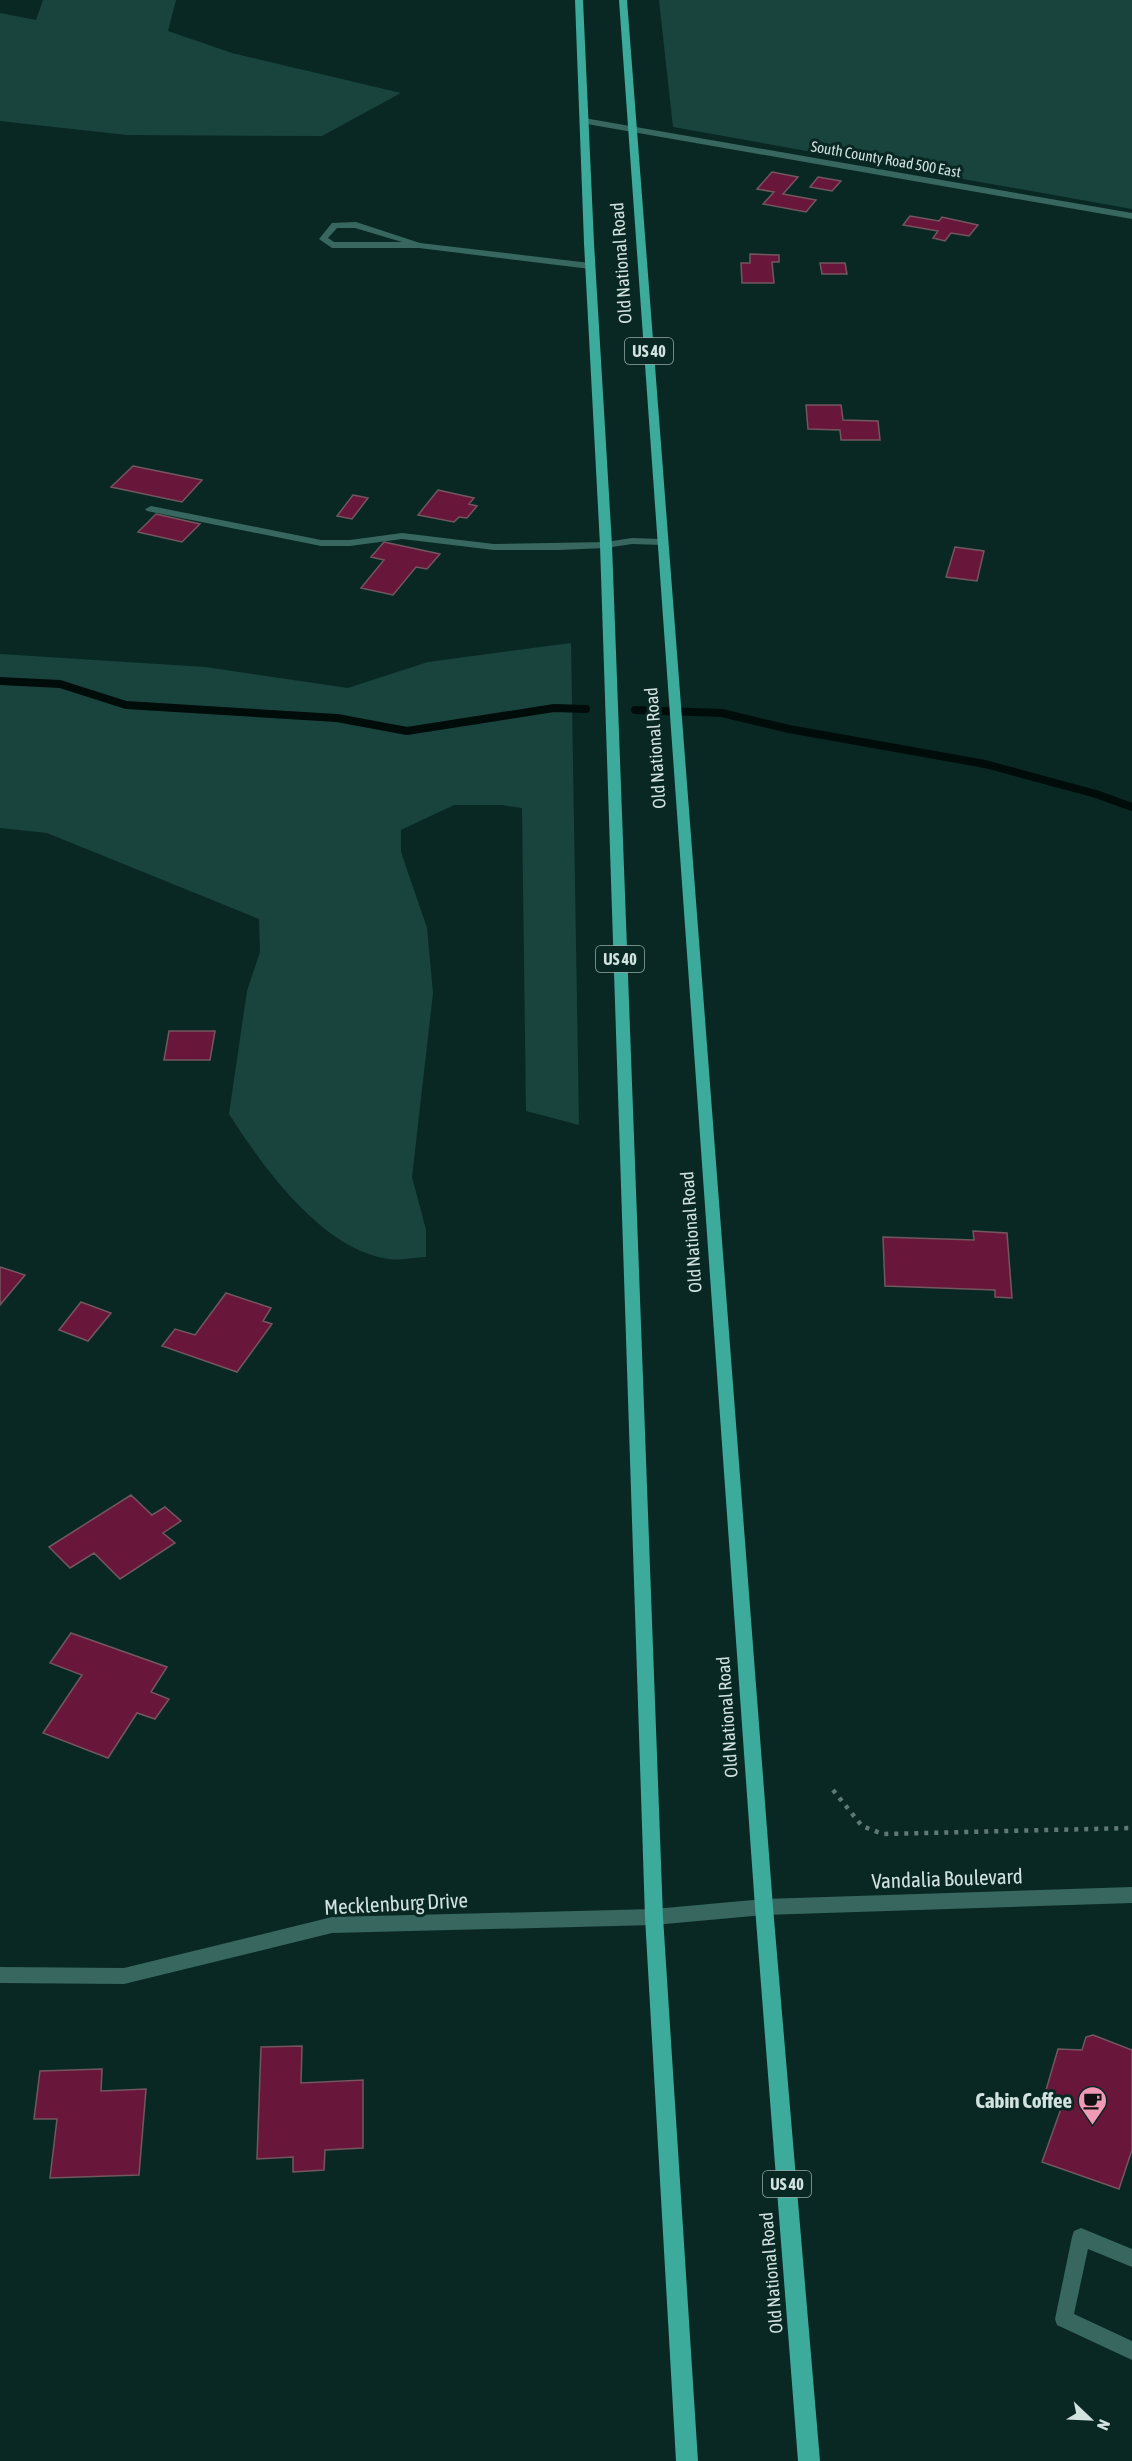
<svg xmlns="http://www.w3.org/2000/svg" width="1132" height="2461" font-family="'Asap Condensed',sans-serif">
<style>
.green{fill:#19443e}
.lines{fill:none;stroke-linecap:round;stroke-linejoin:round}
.stream{stroke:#000c0a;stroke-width:8}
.building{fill:#68163a;stroke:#72575f;stroke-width:1.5}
.path{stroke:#607975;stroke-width:4.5;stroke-dasharray:4 6;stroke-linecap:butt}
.service{fill:#37675f;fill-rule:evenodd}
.minor{fill:#37675f;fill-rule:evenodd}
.tertiary{fill:#37675f;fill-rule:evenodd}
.primary{fill:#3dab9c;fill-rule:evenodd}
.labels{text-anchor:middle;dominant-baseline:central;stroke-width:6;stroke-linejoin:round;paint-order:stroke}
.far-street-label{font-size:15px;fill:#d1e2df;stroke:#092824}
.shield{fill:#092824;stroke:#95aaa7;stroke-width:1.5}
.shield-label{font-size:16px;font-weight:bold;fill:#d1e2df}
.street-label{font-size:18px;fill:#d1e2df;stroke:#092824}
.near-street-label{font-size:21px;fill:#d1e2df;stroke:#092824}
.near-poi-label{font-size:21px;font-weight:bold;fill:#d1e2df;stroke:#092824;text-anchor:end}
</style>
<rect width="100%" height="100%" fill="#092824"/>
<!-- green -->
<path class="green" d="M43,0h133l-8,31 64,22 169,40 -79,43 -195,-1 -127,-14v-108l36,7z
M659,0h473v209l-459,-82z
M571,643l8,482 -53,-14 -4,-303 -20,-3h-48l-53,25v22l26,76 6,65 -21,184 14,53v27c-12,0 -26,4 -37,2 -67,-9 -126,-92 -160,-145l18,-123 13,-39 -1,-33 -212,-86 -47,-5v-174l205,13 143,21 80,-26z"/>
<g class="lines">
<!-- stream -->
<path class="stream" d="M0,681l60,3 66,21 211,13 70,13 147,-23 32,1
M635,710l87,3 67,16 196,35 111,30 36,13"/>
</g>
<!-- building -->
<path class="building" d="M772,172l26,5 -15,17 33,6 -10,12 -43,-8 11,-12 -17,-3z
M818,177l23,4 -9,10 -22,-4z
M910,216l29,5 3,-4 36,8 -9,11 -18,-3 -6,8 -12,-3 5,-7 -35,-6z
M750,254l29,1v7h-7l2,21h-32l-1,-20h9z
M820,263h25l2,11h-25z
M806,405h35l2,15 35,1 2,19h-39l-1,-10 -32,-1z
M133,466l69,14 -20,22 -71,-15z
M438,490l36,8 -5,6 8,2 -10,12 -8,-1 -5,5 -36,-7z
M353,495l15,3 -16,21 -15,-3z
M156,514l44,10 -18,18 -44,-10z
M384,542l56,12 -13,15 -11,-2 -23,28 -32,-7 23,-28 -13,-3z
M955,547l29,4 -7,30 -31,-4z
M169,1031h46l-5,29h-46z
M973,1231l34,2 5,65 -17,-1v-7l-110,-4 -2,-49 91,3z
M0,1267l25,8 -25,30z
M226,1293l45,15 -8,13 9,3 -35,48 -75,-26 13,-17 20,6z
M81,1302l30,11 -23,28 -29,-11z
M131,1495l21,20 13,-8 16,14 -18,12 12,10 -55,36 -26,-26 -24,15 -21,-21z
M71,1633l96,34 -16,25 18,7 -14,20 -18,-6 -29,45 -65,-25 39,-58 -32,-12z
M1093,2035l39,15v100l-13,39 -77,-27 21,-59 -19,-6 14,-48 24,1 4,-13z
M302,2046l-1,37 62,-3v68l-38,2 -1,20 -31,2v-15l-36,2 4,-112z
M102,2069l-1,22 45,-2 -7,86 -89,3 7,-59h-23l6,-48z"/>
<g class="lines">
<!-- path -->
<path class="path" d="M833,1790l29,36 21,8 249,-6"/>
<!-- service -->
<path class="service" d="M356,222l64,21 170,20 4,3 -4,3 -171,-21h-87l-13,-9 13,-16zM337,228h18l47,14h-68l-6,-4z
M1081,2228l51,21v18l-44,-18 -14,65 58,27v19l-75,-35 -2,-6 17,-82 2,-6z"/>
<!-- minor -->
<path class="minor" d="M584,118l548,95v6l-551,-96v-4z
M151,506l170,34h29l52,-7 92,11 112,-2 26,-4 30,1 6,3 -6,3 -30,-1 -26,4 -47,2h-65l-92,-11 -52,7h-29l-174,-35 -2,-2z
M764,1899l7,2 2,6 -2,6 -7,2 -110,10 -322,8 -208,51 -124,-1v-16l124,1 208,-51 322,-8z"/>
<!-- tertiary -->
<path class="tertiary" d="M1132,1887v16l-368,12 -7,-2 -2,-6 2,-6 7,-2z"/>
<!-- primary -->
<path class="primary" d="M575,0h8l11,243 18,302 51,1372 35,544h-22l-31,-544 -45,-1372 -16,-302z
M619,0h8l146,1907 47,554h-22l-43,-554z"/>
</g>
<!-- icons -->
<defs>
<symbol id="cafe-pin" viewBox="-11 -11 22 30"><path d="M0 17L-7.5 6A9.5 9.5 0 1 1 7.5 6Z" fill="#f09ab6" stroke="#092824"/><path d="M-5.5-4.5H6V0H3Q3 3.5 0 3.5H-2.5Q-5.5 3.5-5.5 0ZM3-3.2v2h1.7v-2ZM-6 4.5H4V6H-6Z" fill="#111"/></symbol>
</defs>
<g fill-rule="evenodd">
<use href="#cafe-pin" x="1076" y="2084" width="33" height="45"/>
</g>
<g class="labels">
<!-- far-street labels -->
<g class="far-street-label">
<text transform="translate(886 159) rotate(10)">South County Road 500 East</text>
</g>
<!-- shield labels -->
<g class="shield">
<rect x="625" y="338" width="48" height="26" rx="4.5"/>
<rect x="596" y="946" width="48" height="26" rx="4.5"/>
<rect x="763" y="2171" width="48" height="26" rx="4.5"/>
</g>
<g class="shield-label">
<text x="649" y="351">US 40</text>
<text x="620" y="959">US 40</text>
<text x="787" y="2184">US 40</text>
</g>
<!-- street labels -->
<g class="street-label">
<text transform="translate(621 263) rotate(-94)">Old National Road</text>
<text transform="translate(655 748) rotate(-94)">Old National Road</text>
<text transform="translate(691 1232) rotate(-94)">Old National Road</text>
<text transform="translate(727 1717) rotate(-94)">Old National Road</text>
<text transform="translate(771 2273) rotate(-95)">Old National Road</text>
</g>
<!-- near-street labels -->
<g class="near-street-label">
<text transform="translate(947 1878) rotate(-2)">Vandalia Boulevard</text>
<text transform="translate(396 1903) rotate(-3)">Mecklenburg Drive</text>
</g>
<!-- near-poi labels -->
<g class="near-poi-label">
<text x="1072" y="2100">Cabin Coffee</text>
</g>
</g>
<!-- north arrow -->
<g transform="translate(1090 2419) rotate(113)" stroke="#092824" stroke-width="4.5" paint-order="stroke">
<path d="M0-4.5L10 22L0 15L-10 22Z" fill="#d1e2df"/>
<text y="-9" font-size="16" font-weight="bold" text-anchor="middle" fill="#d1e2df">N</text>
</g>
</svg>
